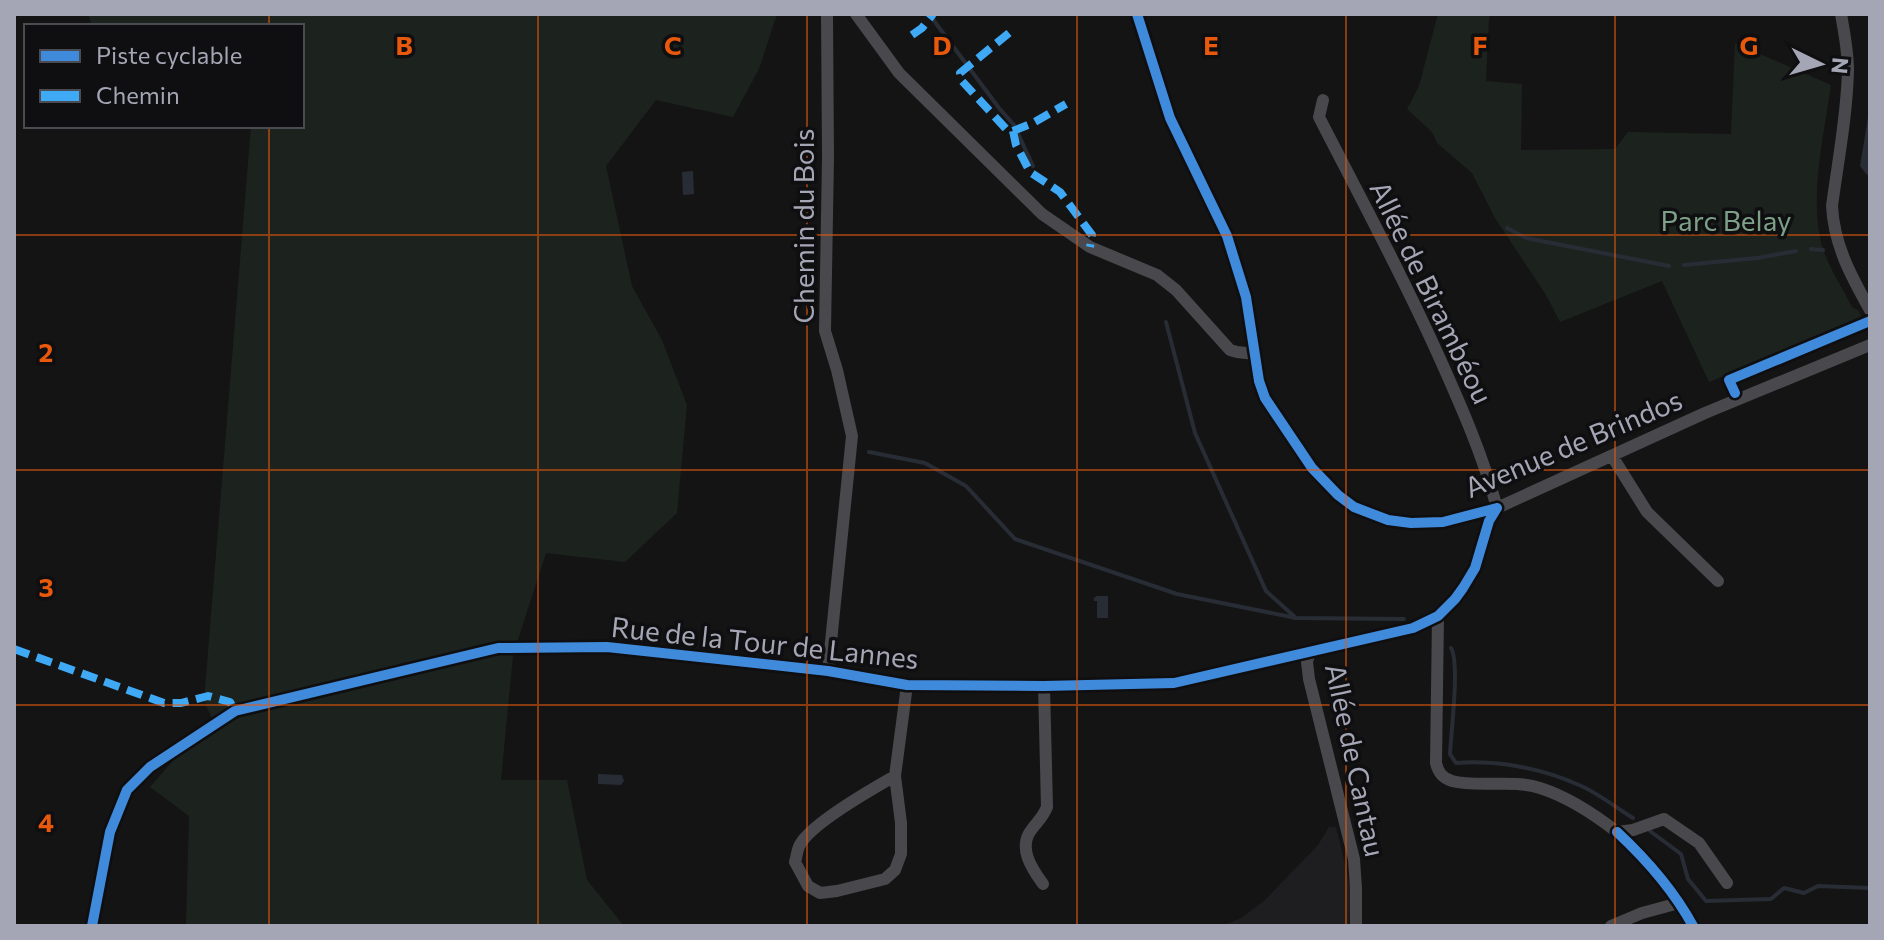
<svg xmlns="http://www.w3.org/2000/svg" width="1884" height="940" font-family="Commissioner,sans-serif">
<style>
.built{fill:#1e1e20}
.green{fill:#1c231e}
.water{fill:#282c35}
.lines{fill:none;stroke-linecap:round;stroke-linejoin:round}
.stream{stroke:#282c35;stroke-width:4}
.street{stroke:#48484d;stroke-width:12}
.quiet{stroke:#3fa9f5;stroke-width:8;stroke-dasharray:16 8;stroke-linecap:butt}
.cycleway-casing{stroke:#0f0e10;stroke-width:15}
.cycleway{stroke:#408adc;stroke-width:10}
.grid{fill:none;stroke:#e8590c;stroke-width:2;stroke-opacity:0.55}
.labels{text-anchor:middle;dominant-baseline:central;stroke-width:7;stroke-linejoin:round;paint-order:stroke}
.park-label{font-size:28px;fill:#7ca088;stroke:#0f0e10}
.street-label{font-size:28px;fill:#a5a6b5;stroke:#0f0e10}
.grid-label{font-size:26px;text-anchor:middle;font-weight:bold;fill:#e8590c;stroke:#0f0e10;stroke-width:7;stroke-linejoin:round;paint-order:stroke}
</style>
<rect width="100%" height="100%" fill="#141414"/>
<!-- built -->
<path class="built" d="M1329,827h7l11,45 4,21 -2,33h-127l19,-8 24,-18 53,-55z"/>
<!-- green -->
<path class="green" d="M88,14h689l-18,55 -26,48 -77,-17 -50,66 26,120 30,54 25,65 -10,108 -52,49 -79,-9 -33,102 -12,125h66l20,100 37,46h-438l3,-110 -39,-29 28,-32 39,-26 -13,-28 47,-575h51v-100h-210z
M1438,14h53l-2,4 -3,63 36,3 -1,66 94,-1 13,-17 103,2 4,-91 96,42c-7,50 -24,119 -7,167 7,19 19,37 28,55l7,4 3,8 -153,63 -47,-101 -102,41 -14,-27 -51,-77 -23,-45 -35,-30 -5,-11 -25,-23 12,-23z"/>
<!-- water -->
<path class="water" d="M1870,105v67l-3,3 -7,-9z
M693,171l1,23 -11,1 -1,-23z
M1097,596h11v22h-11v-17h-3v-3z
M598,774l24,1 2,6 -3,4 -23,-1z"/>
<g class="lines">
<!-- stream -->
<path class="stream" d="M929,14l70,94 15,17 19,41
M1507,228l19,10 143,28
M1811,249l12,1
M1684,265l73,-7 39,-7
M1166,322l29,111 71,158 30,27 108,1
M869,452l56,11 41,23 49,53 162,55 119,24
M1451,648c9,15 0,84 -1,106l6,9c41,-3 85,5 123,22 19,8 36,22 54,33
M1650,831l31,23 7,25 18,22 65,-2 13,-11 20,5 14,-7 52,2"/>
<!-- street -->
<path class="street" d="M827,14l1,144 -3,173 12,39 15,66 -24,235
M856,14l43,59 143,141 48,33 67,28 19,15 54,60 7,2 18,2
M1137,14l33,104 57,118 19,61 13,84 6,17 47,70 26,27 16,12 34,13 23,3 32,-1 54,-14 208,-95 165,-68
M1841,14c3,18 7,37 7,56 -1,45 -10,91 -16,136 2,39 19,70 38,104
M1323,100l-4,17c41,80 84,159 121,242 22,49 43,97 57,149
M1612,456l35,56 71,69
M1438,616l-2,147c2,9 6,15 16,18 26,7 60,-2 88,7 28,9 54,26 77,44l16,-2 31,-11 35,24 28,40
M1310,651l-3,11 2,17 45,180 2,29v38
M895,776c-23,13 -81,46 -94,67 -4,5 -4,13 -6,19l13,24 12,7 17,-2 48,-12 10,-9 6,-16v-31l-6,-47 12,-91
M1043,884c-11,-15 -26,-37 -11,-55 6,-8 11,-12 15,-22l-3,-121
M92,926l18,-94 17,-42 23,-23 85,-56 263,-63 109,-1 221,24 79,14 137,1 130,-3 239,-55 25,-12 17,-17 8,-11 12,-20 14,-47 8,-13
M1611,926l31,-13 37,-10"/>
<!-- quiet -->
<path class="quiet" d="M1009,33l-49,40 2,8 46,50h5l3,14 14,27 30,20 32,43 -2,12
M912,35l10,-7 11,-14
M1013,131l20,-8 33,-19
M14,649l150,54h17l27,-7 22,6 5,9"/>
<defs>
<path id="cycleway" d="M1137,14l33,104 57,118 19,61 13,84 6,17 47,70 26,27 16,12 34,13 23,3 32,-1 54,-14
M1735,393l-6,-13 141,-59
M1617,832c29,27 57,59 76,94
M92,926l18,-94 17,-42 23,-23 85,-56 263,-63 109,-1 221,24 79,14 137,1 130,-3 239,-55 25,-12 17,-17 8,-11 12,-20 14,-47 8,-13"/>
</defs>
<!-- cycleway casing -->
<use href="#cycleway" class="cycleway-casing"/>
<!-- cycleway -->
<use href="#cycleway" class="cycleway"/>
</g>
<!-- grid -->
<path class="grid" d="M269,14v12M538,14v912M807,14v912M1077,14v912M1346,14v912M1615,14v912M269,126v800M14,235h1856M14,470h1856M14,705h1856"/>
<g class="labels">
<!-- park labels -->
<g class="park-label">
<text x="1726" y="220">Parc Belay</text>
</g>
<!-- street labels -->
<g class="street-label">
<text transform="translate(803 226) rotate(-90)">Chemin du Bois</text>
<text transform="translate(1432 292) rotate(64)">Allée de Birambéou</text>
<text transform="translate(1573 443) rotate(-23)">Avenue de Brindos</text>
<text transform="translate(765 642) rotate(6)">Rue de la Tour de Lannes</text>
<text transform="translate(1356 760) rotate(78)">Allée de Cantau</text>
</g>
</g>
<g class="grid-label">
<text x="404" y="55">B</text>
<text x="673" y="55">C</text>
<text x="942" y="55">D</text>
<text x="1211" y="55">E</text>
<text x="1480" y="55">F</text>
<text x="1749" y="55">G</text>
<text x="46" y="362">2</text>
<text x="46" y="597">3</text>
<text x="46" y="832">4</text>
</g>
<!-- border -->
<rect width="1884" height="940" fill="none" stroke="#a5a6b5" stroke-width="32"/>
<!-- legend -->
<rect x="24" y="24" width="280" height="104" fill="#0f0e10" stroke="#4b4b52" stroke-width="2"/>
<rect x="40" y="50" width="40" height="12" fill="#408adc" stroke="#4b4b52" stroke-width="2"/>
<text x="96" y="64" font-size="24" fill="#a5a6b5">Piste cyclable</text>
<rect x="40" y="90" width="40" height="12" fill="#3fa9f5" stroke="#4b4b52" stroke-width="2"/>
<text x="96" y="104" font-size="24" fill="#a5a6b5">Chemin</text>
<!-- north arrow -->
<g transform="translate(1820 64) rotate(95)" stroke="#0f0e10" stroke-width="6" paint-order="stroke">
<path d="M0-6L14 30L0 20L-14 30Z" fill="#a5a6b5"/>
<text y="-12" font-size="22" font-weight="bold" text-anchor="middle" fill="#a5a6b5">N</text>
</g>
</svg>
